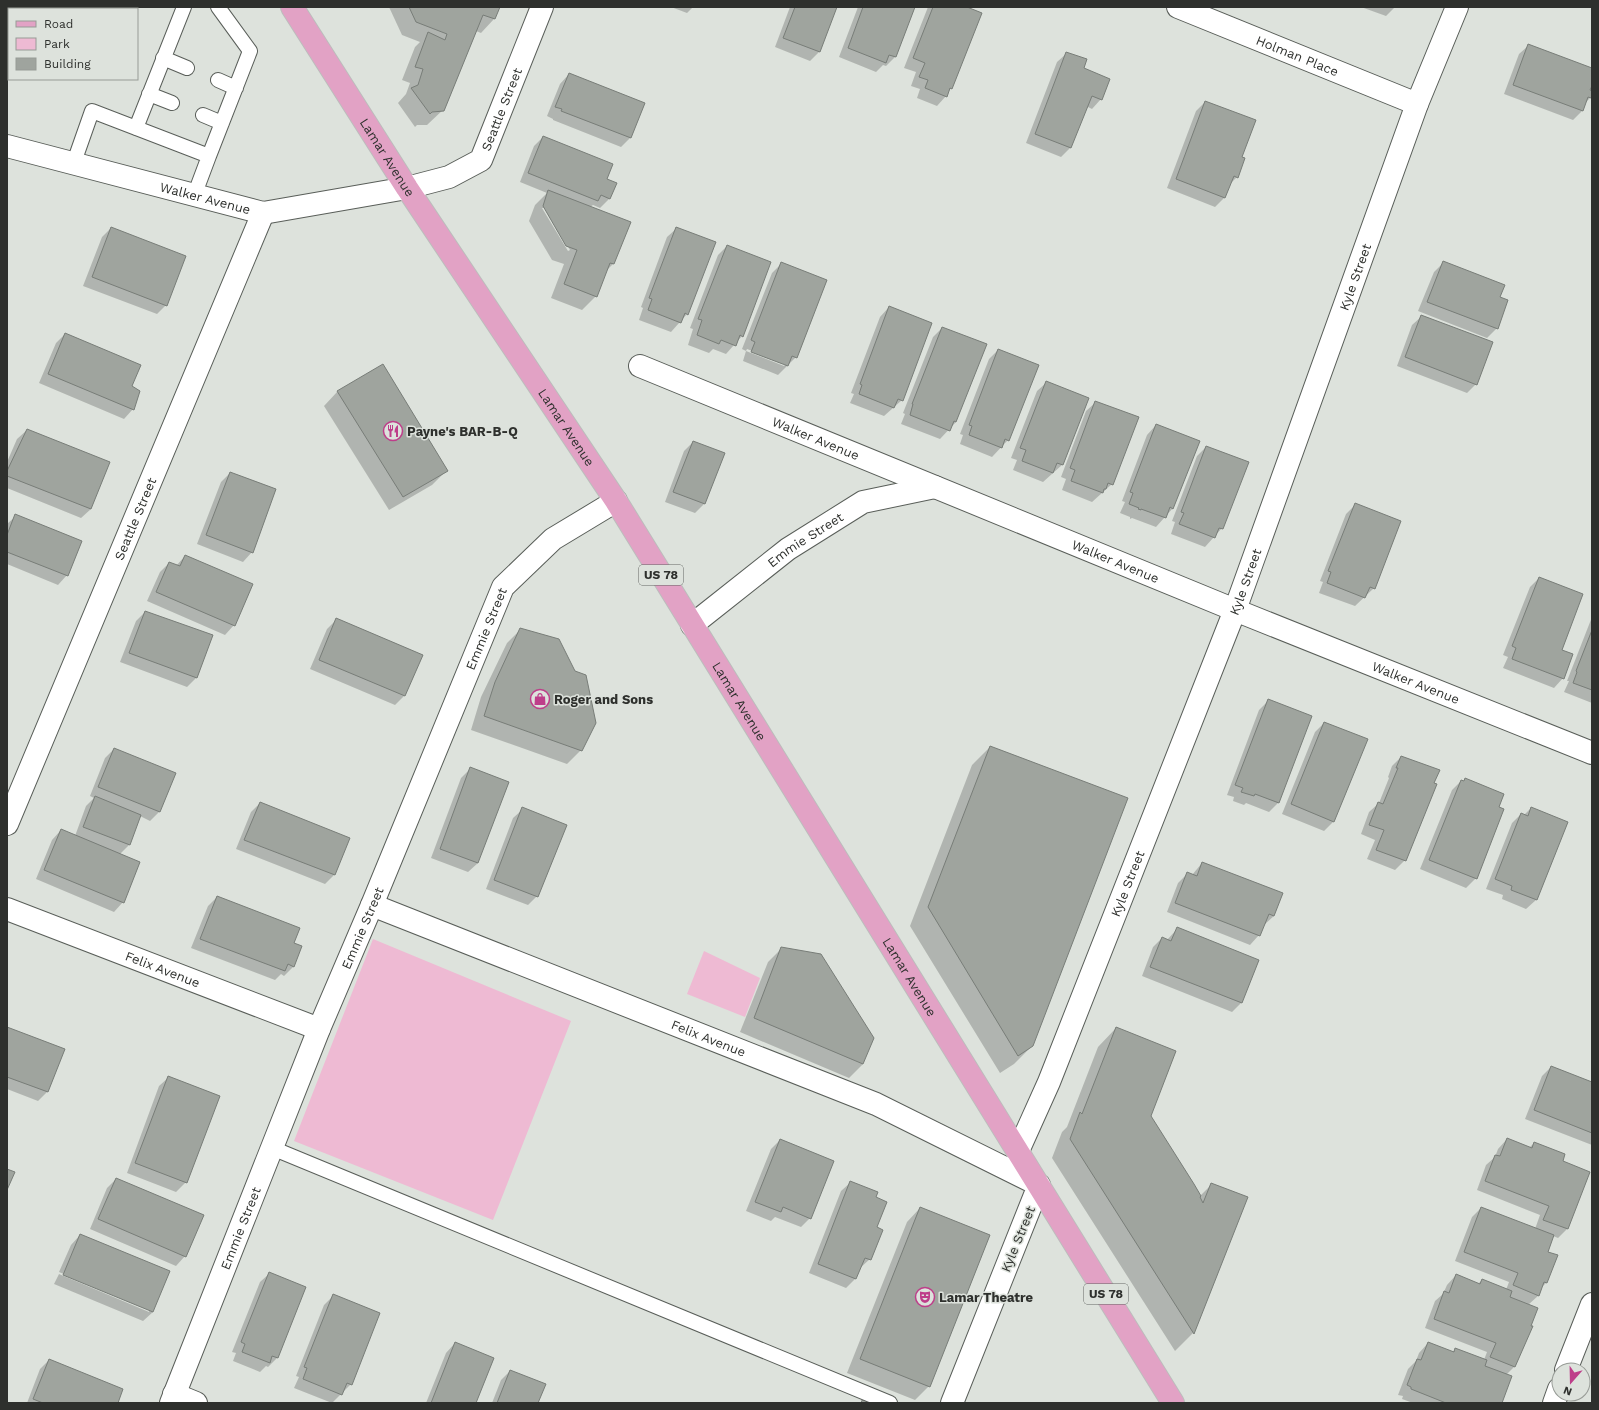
<svg xmlns="http://www.w3.org/2000/svg" width="1599" height="1410" font-family="'Work Sans',sans-serif">
<style>
.green{fill:#eebad3}
.shadow{fill:#0003;fill-rule:evenodd}
.building{fill:#9fa49e;stroke:#787d78}
.lines{fill:none;stroke-linecap:round;stroke-linejoin:round}
.service-casing{stroke:#595e59;stroke-width:16}
.minor-casing{stroke:#595e59;stroke-width:24}
.primary-casing{stroke:#bcbdbc;stroke-width:24}
.service{stroke:#fff;stroke-width:14}
.minor{stroke:#fff;stroke-width:22}
.primary{stroke:#e2a2c5;stroke-width:22}
.labels{text-anchor:middle;dominant-baseline:central;stroke-width:3;stroke-linejoin:round;paint-order:stroke}
.shield{fill:#dde2dc;stroke:#626562;stroke-width:1}
.shield-label{font-size:12px;font-weight:bold;fill:#2e302d}
.street-label{font-size:13px;fill:#2e302d;stroke:#dde2dc}
.poi-label{font-size:13px;font-weight:bold;fill:#2e302d;stroke:#dde2dc;text-anchor:start}
</style>
<rect width="100%" height="100%" fill="#dde2dc"/>
<!-- green -->
<path class="green" d="M373,939l198,82 -78,199 -199,-79z
M704,951l56,27 -15,39 -58,-23z"/>
<!-- shadow -->
<path class="shadow" d="M389,7h110l-5,12 -13,14 -5,-2 -31,77 -18,17h-10l-2,2 -17,-24 8,-9 4,-11 -8,-3 13,-33 5,-5 -18,-7z
M671,7h22l-6,6z
M790,7h46l-17,45 -9,9 -35,-14z
M858,7h56l-19,50 -9,9 -3,-1 -7,7 -37,-15z
M928,7h37l-14,81 -5,8 -9,10 -20,-8 3,-9 -9,-3 5,-14 -12,-4z
M1361,7h34l-9,9z
M1529,45l63,24v14l-3,8 3,1 -2,6 -6,6 -2,7 -9,9 -69,-26 15,-40z
M1067,53l15,16 19,30 -9,10 -6,-3 -16,42 -9,9 -35,-14 31,-81z
M569,74l75,30 -14,34 -9,9 -68,-27v-1l-6,-3 13,-32z
M1205,102l36,56 -4,19 -8,8 -5,13 -9,9 -48,-19 29,-77z
M543,137l63,42 3,20 -9,9 -7,-3 -3,2 39,15 -16,42 -8,8 -9,24 -14,14 -31,-12 13,-34 -12,-4 -23,-39 6,-16 12,-12 -27,-11 14,-36zM542,208h3l25,42 -2,1z
M111,228l55,77 -9,9 -74,-28 19,-49z
M677,228l10,86 -16,18 -32,-12 4,-12 -2,-1 26,-70z
M727,246l15,90 -16,18 -13,-5 -4,4 -21,-8 5,-16 -3,-1 28,-73z
M1443,263l56,34 -2,31 -10,10 -69,-27 16,-39z
M781,264l15,93 -18,18 -35,-14 3,-10 38,15 2,-2 -39,-15 -1,2 -4,-2 30,-76z
M889,307l13,93 -18,16 -34,-13 4,-9 -3,-1 29,-76z
M1422,316l54,68 -9,9 -70,-27 15,-41z
M942,328l14,94 -16,17 -39,-15 4,-10 -2,-1 30,-76z
M65,334l66,53 2,22 -9,10 -85,-36 17,-40z
M998,350l10,90 -16,17 -32,-13 3,-9 -3,-1 29,-75z
M382,366l64,105 -14,14 -43,25 -65,-104 13,-14z
M1047,382l15,83 -19,17 -30,-12 4,-10 -6,-2 26,-67z
M1096,402l16,82 -20,18 -30,-12 4,-11 -5,-2 25,-66z
M1156,425l17,83 -17,19 -24,-9 -2,1v-2l-10,-4 5,-11 -3,-1 25,-66z
M27,430l64,79 -10,9 -74,-30v-26l10,-23z
M693,442l31,11 -20,51 -9,9 -30,-11 19,-51z
M1206,447l16,81 -17,19 -34,-13 4,-12 -3,-1 25,-65z
M230,473l22,79 -9,10 -46,-18 24,-62z
M1355,505l19,83 -19,18 -36,-13 4,-11 -3,-1 26,-67z
M16,516l51,59 -9,10 -51,-21v-40z
M185,556l49,69 -9,10 -78,-34 13,-29 9,-9 7,3z
M1539,578l24,100 -9,10 -51,-20 5,-11 -5,-2 27,-68z
M145,612l66,24 -15,42 -9,9 -67,-25 16,-41z
M1592,617v86l-28,-11 5,-11h-2z
M337,619l85,36 -18,41 -9,9 -85,-36 17,-40z
M521,629l60,121 -14,14 -96,-34 10,-33 26,-54z
M1269,700l9,103 -9,9 -23,-9 -2,2 -11,-4 1,-4 -7,-2 32,-85z
M1324,723l9,99 -9,9 -42,-17 33,-82z
M990,747l42,299 -18,18 -14,9 -90,-147 62,-161z
M114,749l46,62 -10,10 -10,-5 -11,29 -10,10 4,47 -9,10 -78,-33 16,-39 9,-10 14,6 11,-30 8,-8 -4,-2 15,-38z
M1401,757l4,103 -10,10 -28,-11 8,-19 -14,-6 8,-22 10,-9 10,-25 -1,-1 4,-11z
M470,769l8,94 -10,9 -37,-14 30,-80z
M1461,781l15,97 -10,10 -46,-19 32,-79z
M260,803l89,36 -15,36 -9,9 -89,-35 15,-37z
M1531,808l35,14 -30,78 -10,9 -24,-10 1,-4 -17,-6 26,-66 9,-9 3,1z
M523,809l14,87 -9,9 -42,-16 27,-71z
M1202,863l72,53 -10,9 -5,10 -9,10 -83,-33 11,-29 9,-9 5,1z
M217,897l76,47 1,22 -10,10 -3,-2 -6,6 -84,-32 17,-42z
M1177,929l64,74 -9,9 -90,-36 11,-29 9,-9 5,2z
M782,948l81,116 -14,14 -109,-46 28,-70z
M7,1028l56,22 -16,42 -9,9 -31,-12z
M1116,1028l34,88 50,80 12,-12 34,13 -53,136 -18,18 -123,-193 10,-26 5,-5 31,-80z
M1551,1067l41,16v62l-67,-26 17,-43z
M169,1077l17,105 -10,10 -49,-19 32,-87z
M1507,1139l22,9 5,-5 28,19 5,67 -9,9 -5,-2 -6,16 -1,31 -4,4 -3,8 -11,10 -14,62 -8,8 -5,28h-88l-11,-4 1,-3 -5,-1 10,-26 8,-8 3,-8 9,-10 24,9 4,-3 28,11 3,-8 -62,-24 10,-27 8,-7 4,-9 9,-10 22,9 4,-4 24,10 3,-8 -54,-21 17,-44 9,-9 54,21 5,-14 -63,-25 9,-25 9,-8 3,-8z
M780,1140l30,78 -9,9 -26,-10 -4,4 -25,-10 25,-62z
M116,1179l69,77 -9,10 -86,-37 17,-41z
M851,1182l24,16 1,29 -6,32 -10,9 -4,10 -10,10 -37,-15 32,-82z
M920,1208l9,178 -14,14 -68,-27 60,-151z
M80,1235l73,77 -10,9 -89,-37 5,-10 90,38v-2l-90,-38 12,-27z
M270,1273l7,85 -9,9 -2,-1 -6,6 -27,-11 3,-8 -4,-1 28,-70z
M333,1296l18,88 -19,19 -38,-15 5,-11 -3,-1 28,-71z
M455,1343l20,60h-49l20,-50z
M49,1360l67,43h-89l13,-34z
M510,1371l27,32h-45l9,-23z"/>
<!-- building -->
<path class="building" d="M409,7h91l-5,12 -12,-4 -39,96 -12,1 -2,2 -19,-26 7,-3 5,-16 -8,-2 13,-35 17,8 2,-6 -31,-12z
M795,7h42l-17,45 -37,-14z
M863,7h52l-19,50 -7,-2 -3,8 -38,-15z
M933,7h34l15,6 -30,76 -2,-1 -3,9 -22,-9 3,-8 -9,-3 6,-14 -12,-5z
M1528,44l64,24v18l-2,4 2,1v5l-1,2 -3,-1 -5,14 -70,-26z
M1066,52l21,7 -3,9 26,11 -8,21 -10,-4 -21,52 -36,-14z
M569,73l76,30 -14,35 -70,-27 1,-2 -7,-2z
M1205,101l51,19 -14,37 3,1 -7,20 -4,-2 -9,22 -49,-19z
M543,136l70,28 -6,15 10,4 -7,16 -9,-4 -3,6 -70,-28z
M548,190l83,32 -17,42 -4,-1 -13,34 -33,-13 13,-34 -11,-4 -23,-40z
M111,227l75,29 -19,50 -75,-29z
M676,227l40,15 -28,73 -3,-2 -4,10 -33,-13 4,-11 -3,-1z
M727,245l44,17 -28,75 -3,-2 -4,11 -15,-6 -2,4 -22,-9 5,-15 -4,-1z
M1443,261l62,24 -5,12 8,3 -10,29 -71,-27z
M781,262l46,18 -30,78 -5,-2 -4,10 -37,-14 4,-10 -4,-2z
M889,306l43,17 -29,78 -5,-2 -4,9 -35,-14 3,-9 -2,-1z
M1421,315l72,27 -16,43 -72,-28z
M942,327l45,17 -31,78 -2,-1 -4,10 -40,-16 3,-11h-1z
M65,333l76,32 -9,21 8,5 -6,19 -86,-36z
M998,349l41,16 -30,76 -4,-2 -3,9 -33,-13 3,-9 -3,-1z
M383,364l65,107 -45,26 -66,-106z
M1046,381l43,17 -26,67 -6,-2 -4,10 -31,-12 4,-11 -6,-2z
M1095,401l44,16 -26,68 -5,-2 -2,6h-2l-1,4 -32,-12 4,-11 -5,-2z
M1156,424l44,17 -27,68 -3,-2 -4,11 -25,-9v1l-3,-1 1,-1 -10,-4 4,-11 -3,-1z
M27,429l83,33 -19,47 -84,-33v-5z
M693,441l32,12 -20,51 -32,-12z
M1206,446l43,16 -26,67 -4,-1 -4,10 -36,-14 5,-11 -3,-1z
M230,472l46,17 -23,64 -47,-18z
M1355,503l46,18 -26,68 -5,-2 -5,11 -38,-15 4,-11 -3,-1z
M15,514l67,27 -14,35 -61,-24v-17z
M185,555l68,29 -18,42 -79,-34 13,-30 11,4z
M1539,577l44,17 -21,56 11,4 -9,25 -52,-20 4,-11 -4,-2z
M145,611l68,24 -16,43 -68,-25z
M336,618l87,37 -18,41 -86,-36z
M520,628l39,11 16,32 11,4 10,48 -14,28 -98,-35 11,-34z
M1592,630v60l-19,-7 4,-11 -1,-1z
M1268,699l44,17 -33,87 -24,-9 -1,2 -13,-4 2,-4 -8,-3z
M1324,722l44,17 -34,83 -43,-18z
M990,746l138,52 -95,248 -15,10 -90,-149z
M114,748l62,25 -16,39 -62,-25z
M1401,756l39,14 -6,13 3,1 -31,77 -30,-11 8,-20 -15,-5 9,-23 5,2 15,-36h-2z
M470,767l39,15 -31,81 -38,-14z
M1465,778l39,16 -5,13 5,2 -27,70 -48,-19 32,-80 3,1z
M95,796l46,19 -11,30 -47,-18z
M260,802l90,36 -15,37 -91,-35z
M522,807l45,18 -29,72 -44,-17z
M1531,807l37,15 -31,78 -26,-10 1,-4 -17,-7 26,-66 7,3z
M61,829l79,33 -16,41 -80,-33z
M1202,862l81,31 -9,23 -5,-2 -9,22 -85,-33 12,-31 10,4z
M217,896l83,32 -6,15 8,3 -8,21 -6,-3 -3,7 -85,-32z
M1177,927l82,33 -17,43 -92,-36 12,-30 9,4z
M781,947l40,7 53,84 -11,26 -109,-46z
M7,1027l58,22 -17,43 -41,-15z
M1116,1027l60,24 -25,65 43,68 7,12 -1,1 3,6 8,-20 37,14 -54,137 -124,-195 10,-27 2,2z
M1551,1066l41,16v51l-58,-23z
M168,1076l52,20 -33,87 -52,-20z
M1507,1138l25,10 2,-6 31,12 -2,7 27,11 -22,57 -25,-9 6,-14 -64,-25 10,-26 5,1z
M780,1139l54,22 -23,58 -28,-12 -2,5 -26,-10z
M7,1169l8,3 -8,18z
M116,1178l88,37 -18,42 -88,-38z
M850,1181l28,11 -2,5 11,5 -10,25 6,3 -12,30 -6,-2 -9,21 -38,-15z
M920,1207l70,28 -60,152 -70,-28z
M1481,1207l73,28 -6,17 10,3 -11,28 -3,-1 -5,14 -26,-11 5,-12 -54,-21z
M80,1234l90,37 -17,41 -90,-37z
M269,1272l37,15 -28,71 -6,-2 -2,7 -28,-11 3,-8 -4,-2z
M1456,1274l24,10 2,-5 30,12 -2,6 28,11 -7,18h2l-18,41 -25,-10 6,-14 -62,-24 10,-28 5,2z
M333,1294l47,19 -28,72 -5,-2 -5,12 -39,-16 4,-11 -3,-1z
M455,1342l39,16 -18,45h-45z
M1428,1342l26,10 1,-4 32,12 -2,6 27,10 -10,27h-56l-35,-14v-2l-4,-2 10,-26 4,1z
M49,1359l74,30 -5,14h-75l-10,-4z
M510,1370l36,14 -8,19h-41z
M863,1398l13,5h-15z"/>
<g class="lines">
<defs>
<path id="service" d="M163,58l24,10
M218,80l18,8
M149,94l23,9
M203,115l19,8
M136,128l48,-121
M73,165l19,-54 117,45 41,-105 -32,-44
M194,196l15,-40
M272,1148l618,255"/>
<g id="minor">
<path id="s1" d="M1178,7l239,97"/>
<path id="s2" d="M7,146l256,67 144,-25 42,-11 32,-17 61,-153"/>
<path id="s3" d="M640,366l595,244 357,143"/>
<path id="s4" d="M692,625l96,-76 75,-47 72,-15"/>
<path id="s5" d="M7,824l256,-611"/>
<path id="s6" d="M372,905l504,199 163,81 -87,218"/>
<path id="s7" d="M7,909l312,120"/>
<path id="s8" d="M1018,1151l31,-69 186,-472 182,-506 40,-97"/>
<path d="M1566,1370l26,-66"/>
<path d="M174,1394l22,9"/>
<path id="s9" d="M171,1403l148,-374 53,-124 131,-318 50,-48 63,-38"/>
<path d="M1554,1403l5,-14"/>
</g>
<g id="primary">
<path id="s10" d="M292,7l115,181 209,313 557,902"/>
</g>
</defs>
<!-- service casing -->
<use href="#service" class="service-casing"/>
<!-- minor casing -->
<use href="#minor" class="minor-casing"/>
<!-- primary casing -->
<use href="#primary" class="primary-casing"/>
<!-- service -->
<use href="#service" class="service"/>
<!-- minor -->
<use href="#minor" class="minor"/>
<!-- primary -->
<use href="#primary" class="primary"/>
</g>
<!-- icons -->
<defs>
<symbol id="restaurant-ring" viewBox="-11 -11 22 22"><circle r="9.5" fill="#dde2dc" stroke="#be3e8a" stroke-width="1.5"/><path d="M-5-6h1v4h1v-4h1v4h1v-4h1v5L-1.5 .5V6h-2V.5L-5-1ZM5-6V6H3V1.5H1.5Q1.5-4 5-6Z" fill="#be3e8a"/></symbol>
<symbol id="shop-ring" viewBox="-11 -11 22 22"><circle r="9.5" fill="#dde2dc" stroke="#be3e8a" stroke-width="1.5"/><path d="M-5-2.5h2.3a2.7 3.5 0 0 1 5.4 0H5L5.5 6h-11ZM-1.5-2.5h3a1.5 2.3 0 0 0-3 0Z" fill="#be3e8a"/></symbol>
<symbol id="theatre-ring" viewBox="-11 -11 22 22"><circle r="9.5" fill="#dde2dc" stroke="#be3e8a" stroke-width="1.5"/><path d="M-5-5.5Q0-4 5-5.5V0Q5 5 0 6Q-5 5-5 0ZM-3.3-2.5H-1v1.5H-3.3ZM1-2.5H3.3v1.5H1ZM-2.8 1Q0 5.5 2.8 1Z" fill="#be3e8a"/></symbol>
</defs>
<g fill-rule="evenodd">
<use href="#restaurant-ring" x="382" y="420" width="22" height="22"/>
<use href="#shop-ring" x="529" y="688" width="22" height="22"/>
<use href="#theatre-ring" x="914" y="1286" width="22" height="22"/>
</g>
<g class="labels">
<!-- shield labels -->
<g class="shield">
<rect x="639" y="565" width="44" height="20" rx="3"/>
<rect x="1084" y="1284" width="44" height="20" rx="3"/>
</g>
<g class="shield-label">
<text x="661" y="575">US 78</text>
<text x="1106" y="1294">US 78</text>
</g>
<!-- street labels -->
<g class="street-label">
<text stroke="none"><textPath href="#s1" startOffset="129">Holman Place</textPath></text>
<text stroke="none"><textPath href="#s2" startOffset="545">Seattle Street</textPath></text>
<text stroke="none"><textPath href="#s10" startOffset="178">Lamar Avenue</textPath></text>
<text stroke="none"><textPath href="#s2" startOffset="205">Walker Avenue</textPath></text>
<text stroke="none"><textPath href="#s8" startOffset="937">Kyle Street</textPath></text>
<text stroke="none"><textPath href="#s10" startOffset="502">Lamar Avenue</textPath></text>
<text stroke="none"><textPath href="#s3" startOffset="190">Walker Avenue</textPath></text>
<text stroke="none"><textPath href="#s5" startOffset="331">Seattle Street</textPath></text>
<text stroke="none"><textPath href="#s4" startOffset="142">Emmie Street</textPath></text>
<text stroke="none"><textPath href="#s3" startOffset="514">Walker Avenue</textPath></text>
<text stroke="none"><textPath href="#s8" startOffset="613">Kyle Street</textPath></text>
<text stroke="none"><textPath href="#s9" startOffset="836">Emmie Street</textPath></text>
<text stroke="none"><textPath href="#s3" startOffset="838">Walker Avenue</textPath></text>
<text stroke="none"><textPath href="#s10" startOffset="826">Lamar Avenue</textPath></text>
<text stroke="none"><textPath href="#s8" startOffset="289">Kyle Street</textPath></text>
<text stroke="none"><textPath href="#s9" startOffset="512">Emmie Street</textPath></text>
<text stroke="none"><textPath href="#s7" startOffset="167">Felix Avenue</textPath></text>
<text stroke="none"><textPath href="#s10" startOffset="1150">Lamar Avenue</textPath></text>
<text stroke="none"><textPath href="#s6" startOffset="362">Felix Avenue</textPath></text>
<text stroke="none"><textPath href="#s9" startOffset="188">Emmie Street</textPath></text>
<text transform="translate(1018 1239) rotate(-68)">Kyle Street</text>
</g>
<!-- poi labels -->
<g class="poi-label">
<text x="407" y="431">Payne's BAR-B-Q</text>
<text x="554" y="699">Roger and Sons</text>
<text x="939" y="1297">Lamar Theatre</text>
</g>
</g>
<!-- border -->
<rect width="1599" height="1410" fill="none" stroke="#2e302d" stroke-width="16"/>
<!-- legend -->
<rect x="8" y="8" width="130" height="72" fill="#dde2dc" stroke="#979b96"/>
<rect x="16" y="21" width="20" height="6" fill="#e2a2c5" stroke="#979b96"/>
<text x="44" y="28" font-size="12" fill="#2e302d">Road</text>
<rect x="16" y="38" width="20" height="12" fill="#eebad3" stroke="#979b96"/>
<text x="44" y="48" font-size="12" fill="#2e302d">Park</text>
<rect x="16" y="58" width="20" height="12" fill="#9fa49e" stroke="#979b96"/>
<text x="44" y="68" font-size="12" fill="#2e302d">Building</text>
<!-- north arrow -->
<g transform="translate(1571 1382) rotate(200)"><circle r="19" fill="#dde2dc" stroke="#979b96"/>
<path d="M0-3L7 15L0 10L-7 15Z" fill="#be3e8a"/>
<text y="-6" font-size="11" font-weight="bold" text-anchor="middle" fill="#2e302d">N</text>
</g>
</svg>
